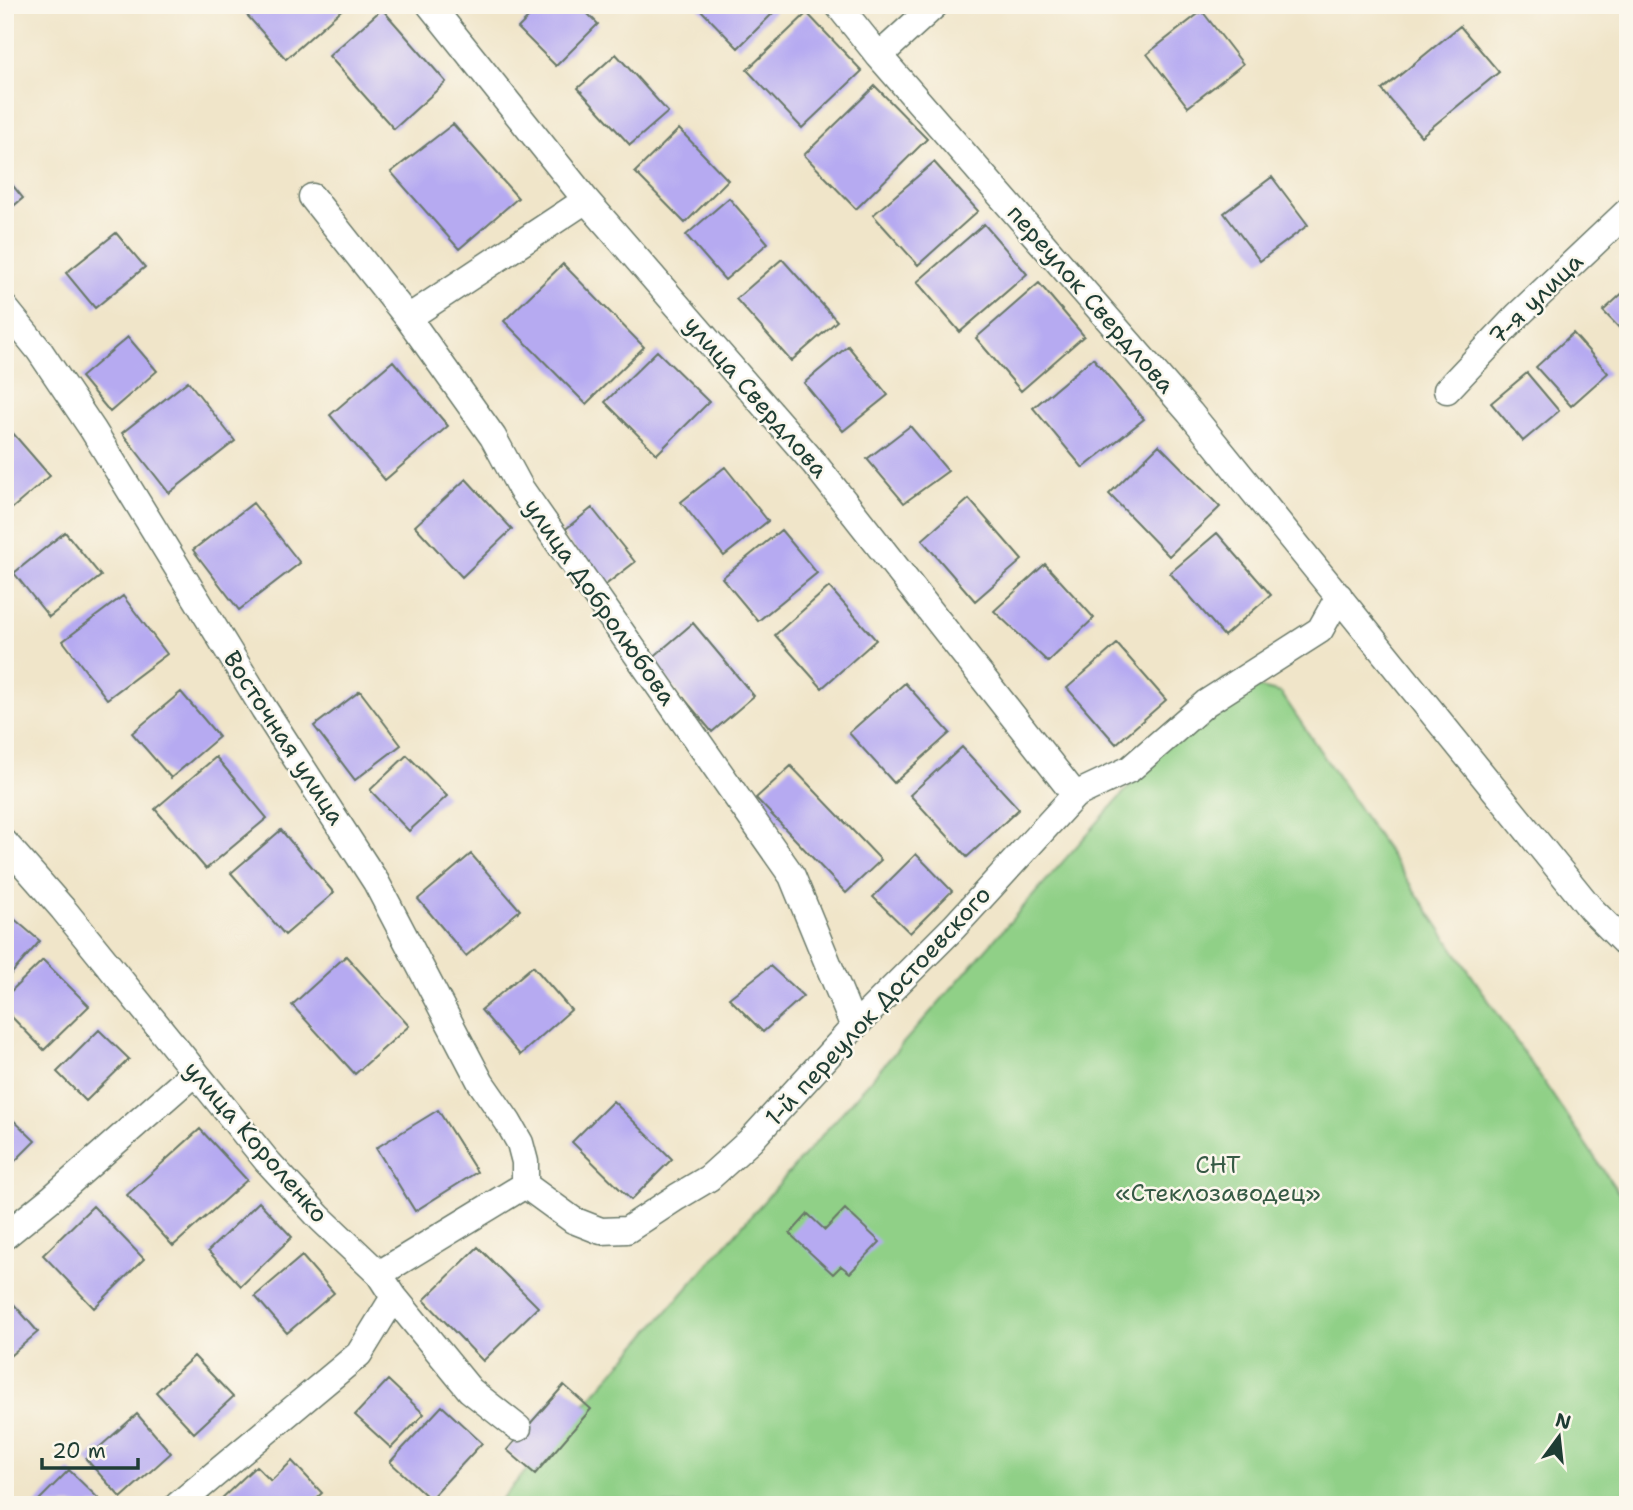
<svg xmlns="http://www.w3.org/2000/svg" width="1633" height="1510" font-family="'Shantell Sans',sans-serif">
<style>
.green{fill:#90d087;stroke:#58865e;stroke-width:2}
.building{fill:#b6aaf1}
.lines{fill:none;stroke-linecap:round;stroke-linejoin:round}
.street-casing{stroke:#687868;stroke-width:29}
.street{stroke:#fff;stroke-width:26}
.labels{text-anchor:middle;dominant-baseline:central;stroke-width:5;stroke-linejoin:round;paint-order:stroke}
.street-label{font-size:24px;fill:#1f3d34;stroke:#fbf7ec}
.park-label{font-size:24px;fill:#365a45;stroke:#fbf7ec}
</style>
<rect width="100%" height="100%" fill="#fbf7ec"/>
<filter id="ink" filterUnits="userSpaceOnUse"><feTurbulence type="fractalNoise" baseFrequency=".0143" numOctaves="2"/><feDisplacementMap in="SourceGraphic" scale="14" xChannelSelector="R" yChannelSelector="G"/><feConvolveMatrix kernelMatrix="1 2 1 2 8 2 1 2 1" color-interpolation-filters="sRGB"/></filter>
<filter id="wash" filterUnits="userSpaceOnUse"><feTurbulence type="fractalNoise" baseFrequency=".00686" numOctaves="4" result="noise"/><feDisplacementMap in="SourceGraphic" scale="28" xChannelSelector="R" yChannelSelector="G"/><feGaussianBlur stdDeviation="1.57" result="paint"/><feColorMatrix in="noise" values="0 0 0 0 0 0 0 0 0 0 0 0 0 0 0 0 0 1.4 0 .05"/><feComposite in="paint" operator="in"/></filter>
<g filter="url(#wash)">
<rect width="100%" height="100%" fill="#f0e5c9"/>
<!-- green -->
<path class="green" d="M1224,679l57,14 341,505 6,34v273h-1132z"/>
<g id="blocks">
<!-- building -->
<path class="building" d="M238,5h109l-61,54z
M541,5h38l19,19 -42,42 -38,-38z
M696,5h85l-43,43z
M382,9l64,73 -52,47 -65,-73z
M1202,11l41,53 -55,43 -41,-53z
M807,13l55,58 -60,57 -55,-58z
M1460,26l39,46 -78,64 -39,-46z
M616,54l52,58 -38,33 -52,-57z
M875,86l52,53 -71,70 -52,-54z
M453,124l65,74 -59,51 -68,-77z
M679,129l49,51 -43,43 -50,-51z
M934,162l44,49 -60,54 -45,-50z
M5,176l18,22 -18,15z
M1272,177l36,48 -48,36 -36,-48z
M729,198l39,45 -43,37 -39,-45z
M984,224l43,50 -67,58 -43,-50z
M116,233l29,34 -50,41 -29,-35z
M782,259l55,62 -46,40 -55,-62z
M563,264l81,83 -58,57 -82,-83z
M1039,283l45,53 -63,55 -45,-53z
M1628,288v49l-25,-26z
M1573,333l35,40 -37,33 -35,-39z
M128,337l29,34 -47,41 -29,-35z
M848,346l40,49 -45,36 -39,-48z
M657,351l52,51 -52,52 -52,-52z
M1093,358l51,61 -61,49 -50,-60z
M393,361l55,65 -63,54 -55,-65z
M1527,373l32,38 -36,30 -32,-38z
M188,381l47,60 -66,52 -47,-60z
M5,424l45,52 -42,36 -3,-3z
M910,426l38,45 -44,32 -37,-44z
M1159,445l61,62 -51,49 -60,-62z
M725,467l43,54 -44,35 -43,-54z
M466,479l46,50 -50,48 -47,-51z
M969,499l53,61 -47,41 -53,-61z
M253,503l47,60 -61,47 -46,-60z
M592,508l43,54 -31,24 -42,-54z
M781,530l36,43 -59,48 -36,-43z
M65,532l36,44 -52,41 -35,-44z
M1217,533l54,62 -47,41 -54,-63z
M1045,564l49,54 -46,44 -54,-51z
M829,587l47,53 -54,48 -47,-53z
M123,596l44,58 -60,45 -44,-58z
M693,623l61,73 -42,36 -61,-73z
M1117,644l49,56 -50,44 -49,-56z
M905,683l45,50 -56,50 -45,-50z
M360,691l41,54 -46,35 -41,-54z
M181,692l38,45 -48,41 -39,-45z
M962,747l57,62 -52,48 -57,-62z
M407,755l40,41 -38,35 -39,-41z
M216,757l51,61 -61,51 -51,-60z
M791,766l90,94 -35,33 -90,-95z
M281,830l53,63 -49,42 -54,-62z
M471,854l49,56 -54,46 -48,-57z
M916,854l36,37 -42,42 -37,-36z
M5,911l35,30 -35,40z
M346,956l63,70 -54,48 -63,-69z
M43,960l46,46 -45,44 -39,-40v-13z
M533,966l38,44 -51,45 -39,-45z
M770,966l33,30 -40,36 -34,-34z
M99,1030l30,29 -43,42 -29,-29z
M613,1101l59,58 -41,41 -59,-58z
M438,1110l39,62 -62,39 -39,-63z
M5,1112l30,29 -30,30z
M200,1129l47,51 -74,66 -46,-51z
M259,1202l33,35 -51,49 -33,-35z
M93,1206l51,53 -50,49 -51,-53z
M845,1209l35,33 -30,31 -9,-7 -8,8 -43,-40 18,-20 17,16z
M478,1247l60,60 -55,54 -59,-61z
M302,1256l32,37 -47,40 -32,-37z
M5,1294l33,38 -33,28z
M194,1356l39,41 -39,36 -38,-41z
M388,1380l36,34 -33,34 -36,-33z
M564,1385l27,24 -56,65 -28,-24z
M442,1406l40,37 -52,56 -40,-37z
M137,1414l34,39 -50,45 -35,-39z
M292,1461l30,32 -13,12h-85l-4,-5 36,-34 15,15z
M69,1470l34,33 -2,2h-67z"/>
</g>
</g>
<g filter="url(#ink)">
<use href="#blocks" fill-opacity="0" stroke="#687868" stroke-width="2"/>
<g class="lines">
<defs>
<path id="street" d="M430,5l156,195 228,263 261,332
M838,5l41,51 311,357 401,496 37,37
M879,56l56,-51
M312,197l96,121 85,119 28,52 271,387 62,151
M5,308l34,42 54,80 171,279 112,173 105,201 27,39 12,21 5,19v23
M408,318l178,-118
M1447,390l71,-75 110,-104
M5,843l58,66 204,252 53,57 59,56 15,23 76,93 48,38
M5,1236l48,-39 141,-124
M379,1274l146,-89 48,35 28,11 26,-1 50,-33 32,-19 42,-38 103,-113 100,-100 121,-132 55,-26 76,-66 114,-73 19,-34
M178,1505l181,-151 35,-57"/>
</defs>
<!-- street casing -->
<use href="#street" class="street-casing"/>
<!-- street -->
<use href="#street" class="street"/>
</g>
</g>
<g class="labels">
<!-- street labels -->
<g class="street-label">
<text transform="translate(1091 299) rotate(49)">переулок Свердлова</text>
<text transform="translate(1536 299) rotate(-44)">7-я улица</text>
<text transform="translate(756 397) rotate(49)">улица Свердлова</text>
<text transform="translate(600 602) rotate(55)">улица Добролюбова</text>
<text transform="translate(284 738) rotate(57)">Восточная улица</text>
<text transform="translate(878 1006) rotate(-47)">1-й переулок Достоевского</text>
<text transform="translate(256 1142) rotate(49)">улица Короленко</text>
</g>
<!-- park labels -->
<g class="park-label">
<text x="1218" y="1165">СНТ<tspan x="1218" dy="28">«Стеклозаводец»</tspan></text>
</g>
</g>
<!-- margin -->
<rect width="1633" height="1510" fill="none" stroke="#fbf7ec" stroke-width="28"/>
<!-- north arrow -->
<g transform="translate(1559 1437) rotate(15)" stroke="#fbf7ec" stroke-width="5" paint-order="stroke">
<path d="M0-5L12 26L0 18L-12 26Z" fill="#1f3d34"/>
<text y="-10" font-size="19" font-weight="bold" text-anchor="middle" fill="#1f3d34">N</text>
</g>
<!-- scale -->
<path d="M42 1458v10h96v-10" fill="none" stroke="#1f3d34" stroke-width="3.5"/>
<text x="52" y="1458" font-size="21" fill="#1f3d34" stroke="#fbf7ec" stroke-width="5" paint-order="stroke">20 m</text>
</svg>
